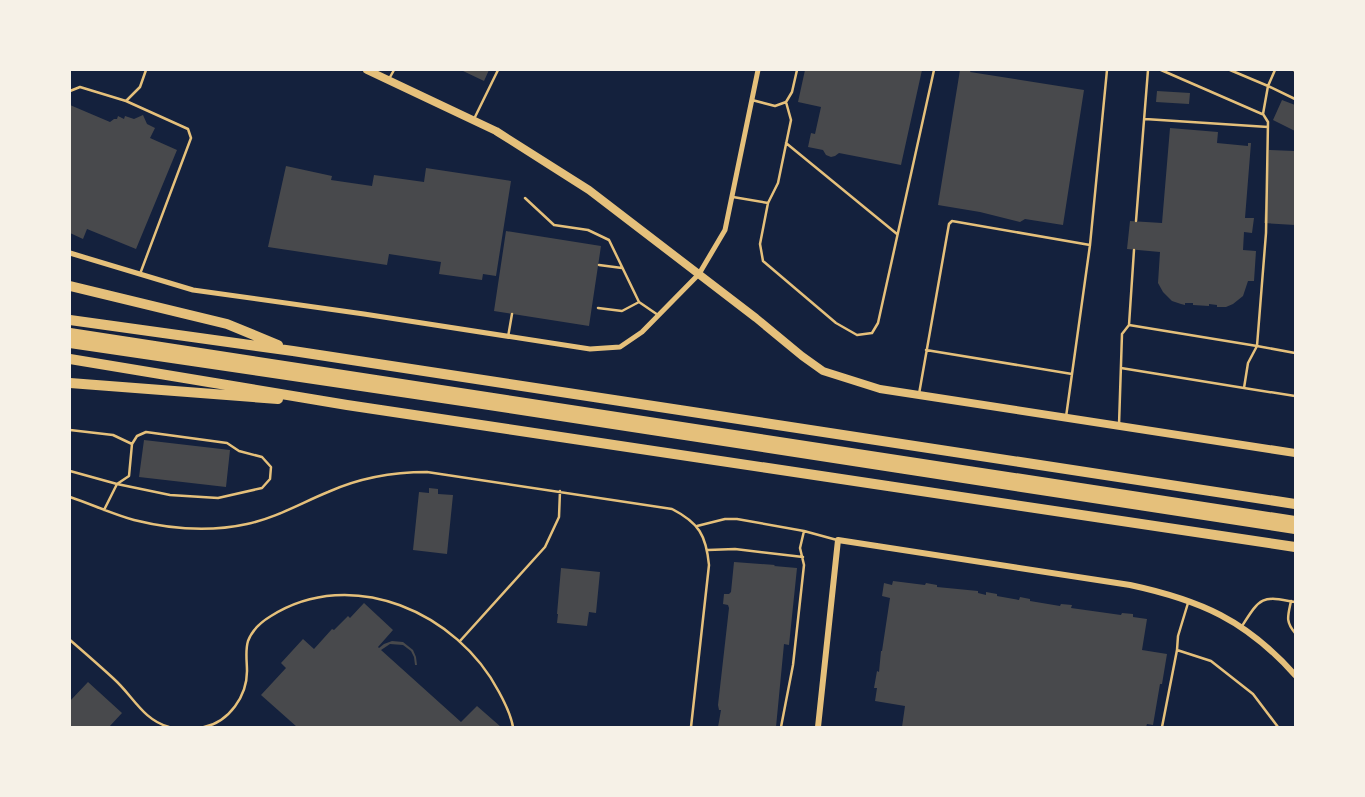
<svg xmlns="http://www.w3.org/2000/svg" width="1365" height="797" font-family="'Fira Sans Condensed',sans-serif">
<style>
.building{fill:#48494c}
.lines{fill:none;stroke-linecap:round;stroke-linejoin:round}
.service{stroke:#e5c07b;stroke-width:2.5}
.minor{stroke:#e5c07b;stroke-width:5}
.tertiary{stroke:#e5c07b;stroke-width:6}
.secondary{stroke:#e5c07b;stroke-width:8}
.motorway{stroke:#e5c07b;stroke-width:10}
</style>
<rect width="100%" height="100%" fill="#14213d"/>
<!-- building -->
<path class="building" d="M461,70h28l-5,11z
M805,70h117l-21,95 -62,-12 -4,3 -4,1 -5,-2 -3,-5 -15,-3 3,-14 4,1 6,-27 -23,-5z
M960,70h11l-1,2 114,18 -21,135 -38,-6 -5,3 -40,-10 -42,-7z
M1157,91l33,2 -1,11 -33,-2z
M1282,100l13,5v26l-22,-11z
M70,105l40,17 4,-3h3l1,-3 6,3 1,-3 9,3 9,-4 4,9 8,4 -5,10 27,12 -41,99 -49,-20 -4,10 -13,-6z
M1170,128l48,4 -1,11 31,3v-3h3l-6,75h9l-2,15 -8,-1 -1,18 13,1 -2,30h-6l-5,15 -10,8 -7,3h-9v-2l-8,-1v2l-16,-1v-2h-8v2l-4,-1 -9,-3 -9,-9 -5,-9 2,-31 -33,-3 3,-28 32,2z
M1269,150l26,1v74l-31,-2z
M286,166l46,10 -1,4 41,6 2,-11 50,7 2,-14 85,13 -15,95 -13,-2 -1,6 -43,-6 2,-12 -52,-8 -2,11 -119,-18z
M506,231l95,15 -12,80 -95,-15z
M144,440l86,10 -4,37 -87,-10z
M429,488l9,1v5l15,1 -6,59 -34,-4 6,-58 10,1z
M734,562l41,3 -1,1 23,2 -8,77 -5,-1 -8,83h-58l3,-17h-2l-1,-5 11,-97 -1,-3 -5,-1 1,-10h5l2,-2z
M561,568l39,4 -4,41 -7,-1 -2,14 -30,-3 1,-9h-1z
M893,581l32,4 1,-2 11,2v2l41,4v2l8,2v-3l11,2v2l22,4 1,-3 10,2v2l30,5 1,-2 11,1 -1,3 50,7 1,-2 11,1v3l14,2 -5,31 25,4 -5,30h-2l-7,41 -6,-1 -1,3h-244l3,-21 -30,-5 2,-13h-3l3,-17 2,1 2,-21h1l8,-53 -8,-2 2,-13 8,2z
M364,603l29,27 -15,17 1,1 5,-4 8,-3 11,1 10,8 3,7 1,8h-2l-1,-8 -3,-6 -8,-6 -13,-1 -9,6 80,72 16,-16 24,21h-204l-36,-32 25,-27 -5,-5 22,-24 11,10 18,-20 2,1 14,-14 2,2z
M88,682l34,31 -13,14h-39v-26z"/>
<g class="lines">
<!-- service -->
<path class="service" d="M1161,70l101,44
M1230,70l38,16 7,-16
M1294,70l1,1
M389,79l5,-9
M70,91l10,-4 46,14 14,-14 6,-17
M1295,99l-27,-13 -5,28 5,8 -2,111 -9,113 38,7
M752,100l23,6 11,-4 6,-10 5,-22
M126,101l62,28 3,9 -51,136
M474,119l24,-49
M1145,119l123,8
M786,143l111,91
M733,197l35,6 10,-20 13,-63 -5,-18
M525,198l29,27 34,5 21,10 30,62 19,13
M768,203l-8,41 3,17 73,62 21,12 15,-2 6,-10 56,-253
M1136,221l12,-151
M599,265l23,3
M598,308l24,3 17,-9
M508,337l4,-23
M926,350l146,24 -6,43
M1121,368l123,20 4,-25 9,-17 -128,-21
M1072,374l18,-129
M1244,388l51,8
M919,394l30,-170 3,-3 138,24 17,-175
M1119,425l3,-91 7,-9 5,-75
M70,430l43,5 19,9 -3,32 -12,8 -13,26
M70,471l47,13 53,11 48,3 44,-10 8,-9 1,-12 -9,-10 -23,-6 -12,-8 -81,-11 -9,4 -5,8
M70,497c21,7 42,17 64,23 36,9 77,12 113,4 29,-6 54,-21 81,-32 31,-14 66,-20 99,-20l245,37c27,14 34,26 37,56l-18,162
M697,526l28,-7h12l67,12 33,9
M708,550l27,-1 68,8
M1291,601c-3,15 -6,20 4,32
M1188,603l-10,33 -1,14 34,11 42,33 25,33
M1242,626c18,-28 19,-31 53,-24
M70,640c15,13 30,26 44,39 19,17 29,41 55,48
M460,641l85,-94 14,-30 1,-26
M204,727c25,-5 43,-31 43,-56 0,-10 -2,-20 1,-30 4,-11 13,-19 23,-25 81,-51 187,-3 228,76 6,11 12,23 14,35
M781,727l12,-62 11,-100 -4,-17 4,-17
M1162,727l15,-77"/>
<!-- minor -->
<path class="minor" d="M70,253l123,37 171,24 226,35 30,-2 22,-15 57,-58 26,-44 33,-160"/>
<!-- tertiary -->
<path class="tertiary" d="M818,727l20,-187 292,45c70,15 116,35 165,90"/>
<!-- secondary -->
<path class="secondary" d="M367,70l129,61 93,59 167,128 46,38 21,15 57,18 415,64"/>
<!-- motorway -->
<path class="motorway" d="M70,286l157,38 51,21
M70,320l223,31 1002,153
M70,333l1225,188
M70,343l406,60 819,126
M70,359l277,46 948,142
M70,383l208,16"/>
</g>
<!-- border -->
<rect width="1365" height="797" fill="none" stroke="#f6f1e7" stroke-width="142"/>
</svg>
